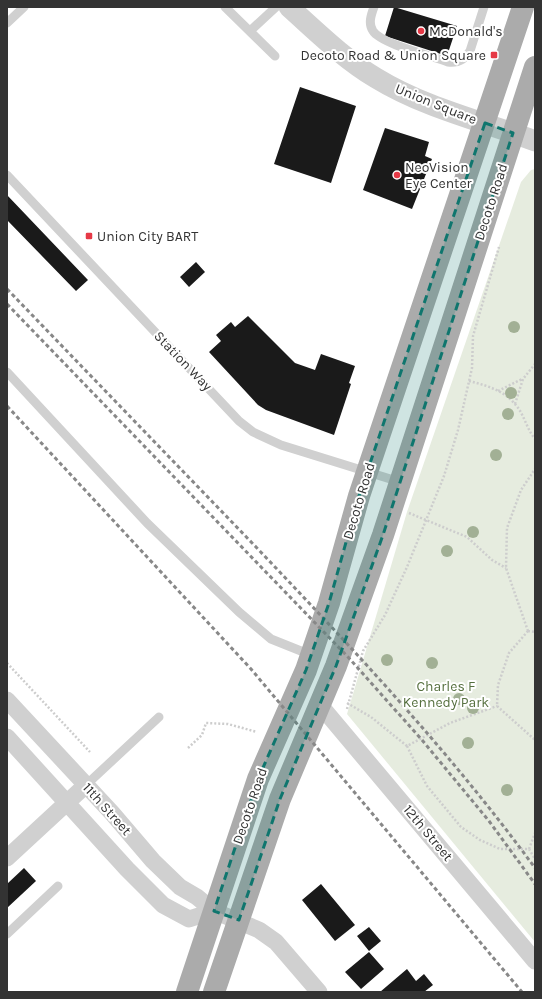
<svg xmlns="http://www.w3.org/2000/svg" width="542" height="999" font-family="Karla,sans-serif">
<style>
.green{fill:#e6ecdf}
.building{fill:#1a1a1a}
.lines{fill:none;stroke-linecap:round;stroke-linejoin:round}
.path{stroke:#cdcdcd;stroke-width:2.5;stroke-dasharray:2 2;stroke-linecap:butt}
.service{stroke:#d0d0d0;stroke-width:9}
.minor{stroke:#d0d0d0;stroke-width:17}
.tertiary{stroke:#d0d0d0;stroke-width:21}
.primary{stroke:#ababab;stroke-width:22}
.rail{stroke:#888;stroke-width:3;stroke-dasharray:4 3;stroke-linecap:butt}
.tree{fill:#a2b095}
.marked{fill:#0f766e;fill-opacity:0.2;stroke:#0f766e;stroke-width:3;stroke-dasharray:8 5;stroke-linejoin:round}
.poi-dot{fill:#e63946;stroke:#fff;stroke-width:1.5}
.labels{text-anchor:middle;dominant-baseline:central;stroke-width:4;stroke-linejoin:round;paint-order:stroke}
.poi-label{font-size:14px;fill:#333;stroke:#fff;text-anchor:start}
.street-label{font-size:14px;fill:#333;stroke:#fff}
.park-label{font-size:14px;fill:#56703f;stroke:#fff}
</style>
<rect width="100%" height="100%" fill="#fff"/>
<!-- green -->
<path class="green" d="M535,169v773l-188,-228 60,-202 114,-330 10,-12z"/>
<!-- building -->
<path class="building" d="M394,7l63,19 -10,30 -62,-20z
M300,87l56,19 -25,77 -57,-19z
M385,128l44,14 -4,14 7,3 -20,50 -49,-19z
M7,195l81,85 -12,11 -69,-71z
M196,262l9,10 -16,15 -9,-10z
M248,316l47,47 20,7 6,-16 34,12 -6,17 2,1 -17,51 -68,-25 -8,-5 -49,-53 12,-11 -5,-6 15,-13 4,5z
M24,868l12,13 -29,27v-24z
M321,884l34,41 -20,16 -33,-41z
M369,927l12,14 -12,10 -12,-15z
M369,952l15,17 -23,20 -16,-17z
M407,969l9,12 8,-7 9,11 -9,7h-44z"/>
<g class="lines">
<!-- path -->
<path class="path" d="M469,381c16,4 34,9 45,22 10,10 12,25 21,36
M498,391l24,-12
M515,404l8,-25 12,-15
M409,513l58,24 25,23 14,8
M528,631l-22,-63 1,-40 14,-38 14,-21
M528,631l-19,22 -11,32 -1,21 38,34
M528,631l7,1
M7,663l83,89
M347,703l24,14 36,29 43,-23 47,-17
M347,709l16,-58 22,-36 22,-48 37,-91 14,-46 14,-62 1,-32 26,-89
M407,746l20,40 34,41 19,13 20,9h29
M188,748l14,-13 4,-12 22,1 29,8
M529,849l6,-16
M529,849l6,10"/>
<!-- service -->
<path class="service" d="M225,7l50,49
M374,7c-3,8 -6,17 -1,24 8,13 59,25 75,31 10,1 17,-2 22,-11l14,-44
M7,23l17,-16
M250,31l26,-24
M7,175l232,246 14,11 28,13 119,37
M7,372l140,151 92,89 32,27 40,16
M86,785l73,-68
M7,934l51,-48"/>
<!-- minor -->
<path class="minor" d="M7,700l105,113 41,48 27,26 17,10 17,14 45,19 17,12 43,50
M320,705l215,256
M7,737l120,132 36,36 26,14 25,-8
M7,858l79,-73"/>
<!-- tertiary -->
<path class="tertiary" d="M289,7c28,25 55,52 87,71 49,30 106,43 159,63"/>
<!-- primary -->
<path class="primary" d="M187,992l71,-213 48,-109 23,-67 30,-107 164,-489
M214,992l66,-193 56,-133 47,-131 152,-468"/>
<!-- rail -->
<path class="rail" d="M7,289c83,86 166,172 249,258 98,103 195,206 279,321
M7,304l341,353 74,83 67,81 46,63
M7,406l244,263 271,323"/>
</g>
<!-- trees -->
<g class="tree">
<circle cx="514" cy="327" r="6"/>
<circle cx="511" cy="393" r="6"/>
<circle cx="508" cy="414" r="6"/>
<circle cx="496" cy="455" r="6"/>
<circle cx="473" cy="532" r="6"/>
<circle cx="447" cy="551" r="6"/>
<circle cx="387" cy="660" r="6"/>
<circle cx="432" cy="663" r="6"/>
<circle cx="459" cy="699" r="6"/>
<circle cx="473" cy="708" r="6"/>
<circle cx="468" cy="743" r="6"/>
<circle cx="507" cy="790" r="6"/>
</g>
<!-- marked area -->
<path class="marked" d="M485,123l28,10 -130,402 -47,131 -56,133 -41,121 -25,-9 44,-132 48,-109 23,-67 30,-107z"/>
<!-- markers -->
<g class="poi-dot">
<circle cx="421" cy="31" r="4"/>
<rect x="490" y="51" width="8" height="8" rx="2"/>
<circle cx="397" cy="175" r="4"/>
<rect x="85" y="232" width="8" height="8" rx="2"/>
</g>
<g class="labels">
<!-- poi labels -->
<g class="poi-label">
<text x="429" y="31">McDonald's</text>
<text x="486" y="55" text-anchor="end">Decoto Road &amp; Union Square</text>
<text x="405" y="167">NeoVision<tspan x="405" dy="16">Eye Center</tspan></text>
<text x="97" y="236">Union City BART</text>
</g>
<!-- street labels -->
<g class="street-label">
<text transform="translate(436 104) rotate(22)">Union Square</text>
<text transform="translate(491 202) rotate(-72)">Decoto Road</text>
<text transform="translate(183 361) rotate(46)">Station Way</text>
<text transform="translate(359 501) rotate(-73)">Decoto Road</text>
<text transform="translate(250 806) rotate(-71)">Decoto Road</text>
<text transform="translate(107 809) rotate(48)">11th Street</text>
<text transform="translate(428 833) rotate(50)">12th Street</text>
</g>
<!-- park labels -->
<g class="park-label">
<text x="446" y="686">Charles F<tspan x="446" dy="16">Kennedy Park</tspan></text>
</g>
</g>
<!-- border -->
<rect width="542" height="999" fill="none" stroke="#333333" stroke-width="16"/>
</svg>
